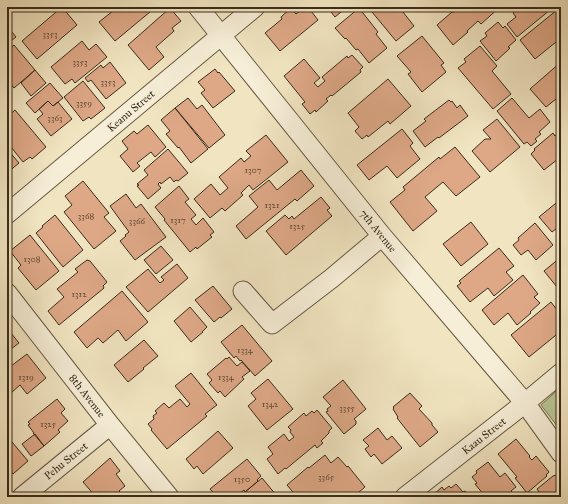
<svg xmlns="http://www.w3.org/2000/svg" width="568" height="504" font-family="'IM FELL Great Primer',serif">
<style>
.green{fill:#b9c593;stroke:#797857}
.building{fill:#dea887;stroke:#392c1b}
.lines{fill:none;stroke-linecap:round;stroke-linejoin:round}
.minor-casing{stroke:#675a44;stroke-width:21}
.minor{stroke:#f6eed7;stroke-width:19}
.labels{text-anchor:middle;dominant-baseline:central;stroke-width:3;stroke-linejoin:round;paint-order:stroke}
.number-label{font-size:9px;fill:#624b36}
.street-label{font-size:11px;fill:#392c1b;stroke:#f6eed7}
</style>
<rect width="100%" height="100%" fill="#f1e5c1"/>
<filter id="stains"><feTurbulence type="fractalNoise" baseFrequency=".005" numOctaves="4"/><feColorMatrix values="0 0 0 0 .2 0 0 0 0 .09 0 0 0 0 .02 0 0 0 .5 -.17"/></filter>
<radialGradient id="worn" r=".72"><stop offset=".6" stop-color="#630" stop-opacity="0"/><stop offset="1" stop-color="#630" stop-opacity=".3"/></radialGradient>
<!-- green -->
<path class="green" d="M561,387v44l-20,-26z"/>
<!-- building -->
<path class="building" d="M62,7l15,18 -40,34 -15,-18z
M118,7h38l-41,34 -16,-19z
M305,7h3l10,13 -38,31 -15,-18 17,-14 -1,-2 10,-9 5,6z
M327,7h20l-12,10z
M377,7h23l4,4 -1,1 11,14 -18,15 -24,-29z
M460,7h40l-19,17 -3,-3 -11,10 1,1 -15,13 -16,-20 15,-13h2z
M514,7h33l3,3 -33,27 -10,-13 9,-7 -3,-4 3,-3z
M170,8l11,13 -9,7 2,3 -18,16 8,10 -15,13 -21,-25z
M359,8l19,24 -2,2 11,14 -18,15 -11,-14 -2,1 -10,-12 -1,1 -10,-11z
M557,10l4,6v22l-26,21 -15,-19z
M498,22l5,6 2,-2 11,14 -8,7 2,1 -3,3 -11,10 -16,-20 7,-5 -2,-3z
M7,26l9,11 -9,7z
M422,36l22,27 -3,2 5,7 -24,20 -14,-18 3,-2 -14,-16z
M82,41l7,9 7,-6 11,13 -32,26 -3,-4 -7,5 -14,-17z
M14,45l21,25 -21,18 -7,-8v-29z
M480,46l17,20 -5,5 19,23 -18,15 -35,-41 8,-6 -2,-3z
M352,55l11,12 -3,3 1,2 -29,24 -1,-1 -5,4 2,2 -12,11 -1,-2 -5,4 -8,-10 3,-2 -21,-26 20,-17 16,19 -6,5 4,4 7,-6 -3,-4 25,-21 1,2z
M110,62l16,21 -20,16 -15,-19 -3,2 -3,-4 16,-13 2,3z
M561,62v33l-15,12 -16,-18z
M215,69l3,4 1,-1 16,19 -22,17 -12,-15 4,-3 -7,-8z
M35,70l11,13 -15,13 -10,-13z
M388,79l23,27 -21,18 -2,-3 -20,16 -1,-2 -5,4 -7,-8 4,-4 -11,-14z
M83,81l22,27 -14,11 -2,-2 -6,4 -19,-24z
M50,83l13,15 -10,8 -5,-5 -13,12 -9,-10z
M188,98l9,11 5,-4 23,30 -16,13 -34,-40z
M512,98l17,20 11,-9 10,13 -11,10 2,2 -6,5 2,2 -6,5 -4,-4 -3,2 -27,-33z
M449,100l2,2 1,-1 5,7 3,-3 8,11 -29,22 -1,-1 -13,10 -12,-16 13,-10 -2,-2z
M48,101l5,5 5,-4 14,17 -21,17 -14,-17 6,-5 -4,-5z
M175,108l33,41 -17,14 -12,-16 -1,1 -12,-14 4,-3 -9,-11z
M15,110l31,37 -14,12 -2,-2 -7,5 -16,-20v-25z
M497,119l23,28 -30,25 -18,-21 13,-12h6l-8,-9z
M148,125l18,22 -11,10 -4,-5 -14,11 3,3 -7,6 -13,-16 8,-7 -6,-8 12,-10 3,3z
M402,129l11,14 -3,3 10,13 -23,19 -10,-12 -18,14 -12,-15z
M561,132v32l-3,-5 -14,11 -13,-16 4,-4 -1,-1 19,-16 2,3z
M266,135l22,27 -35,28 -4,-5 -8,8 2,2 -18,16 -3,-3 -12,10 -16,-19 17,-15 9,11 8,-7 -9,-11 22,-19 3,4 7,-6 -5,-5z
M455,147l25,30 -24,19 -13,-14 -18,15 12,14 -24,20 -23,-29 15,-12 -2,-3 36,-30 1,2z
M7,149l12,14 -12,10z
M168,149l20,24 -10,8 -2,-1 -2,2 -4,-5 -9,7 -1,-2 -2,2 3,4 -13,11 -11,-13 2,-1 -2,-1 11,-9 -4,-5z
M301,170l13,16 -17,15 -2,-2 -49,40 -10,-13 22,-19 -9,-11 20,-16 8,10z
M83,181l26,32 -5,4 12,14 -22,18 -30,-37 8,-7 -7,-9z
M179,186l10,13 -4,3 11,13 -5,4 5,6 7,-7 11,14 -4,3 2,2 -15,12 -1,-2 -6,5 -26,-32 1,-1 -10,-12z
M126,194l10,14 5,-4 25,33 -31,23 -15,-19 6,-5 -1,-1 4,-3 -19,-26z
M321,197l9,11 -3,2 5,6 -46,39 -20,-24 19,-16 4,4 3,-3 2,3z
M561,199v26l-9,7 -13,-15z
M55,215l28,35 -20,17 -27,-34 7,-6 -1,-1z
M471,222l17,22 -27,22 -18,-22z
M535,223l18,22 -17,15 -8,-10 -7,5 -8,-10 6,-5 -1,-2z
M30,235l29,36 -23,19 -18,-22 3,-3 -11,-14z
M161,246l12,14 -17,14 -12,-14z
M499,248l15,18 -8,6 7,8 -19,16 -6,-8 -18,14 -13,-16 4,-3 -2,-2z
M561,257v35l-17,-21z
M87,260l3,1 17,21 -4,4 1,2 -45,37 -11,-14 16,-14 -7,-8 21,-17 -3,-3z
M177,264l11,14 -40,34 -22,-25 22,-18 12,14 4,-3 -3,-3z
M523,275l15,19 -4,3 6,6 -10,9 1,1 -14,12 -9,-12 -14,12 -12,-15z
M213,286l19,23 -11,9 -1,-1 -6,5 -19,-22z
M122,291l26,31 -22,19 -8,-11 -15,13 -5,-5 -11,10 -13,-16z
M551,302l10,13v16l-32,26 -18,-22z
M190,307l17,20 -5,5h1l-12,10 -17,-21z
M242,325l30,36 -17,15 -14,-16 -1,1 -4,-5 -2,2 -13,-16z
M7,328l12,15 -12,9z
M144,340l14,16 -15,12 1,1 -16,13 -14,-17z
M27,354l19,24 -19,16 -7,-9 -9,8 -4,-5v-14l2,-2 -2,-3z
M229,357l8,9 5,-4 8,9 -8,6 2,2 -19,18 -5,-6 -2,2 -9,-10 3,-3 -5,-6 19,-16 1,1z
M191,373l26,32 -12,9 2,2 -40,33 -16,-19 1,-1 -4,-5 6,-5 -1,-3 4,-3 -2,-2 9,-8 5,5 11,-9 7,8 3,-3 -15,-18z
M268,379l25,30 -26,21 -19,-24 8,-7 -5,-6z
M343,380l23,29 -12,10 2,2v3l-12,10 -18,-22 2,-1 -1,-2 4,-3 -8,-9z
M410,393l12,13 -3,3 13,14v2l6,7 -18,15 -23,-29 1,-1 -5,-8 1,-1 -1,-1z
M57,399l8,10 -4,4 7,8 -10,9 2,2 -16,14 -11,-13h1l-6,-8 2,-1 -2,-2z
M317,410l15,18 -3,3v2l-8,8 2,2 -6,5 -2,-3 -29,24 -1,-1 -7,6 -11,-15 6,-5 -5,-7 16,-13 5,7 5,-4 -4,-5 1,-2 -3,-3 16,-14 2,3 6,-5 2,2z
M378,428l9,12 5,-4 10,12 -20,16 -8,-10 -3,3 -6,-8 4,-3 -6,-6z
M218,431l15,17 -30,26 -6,-8 -3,3 -8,-10z
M35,434l9,12 -13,10 -9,-12z
M7,436l21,25 -15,13 -6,-7z
M516,439l14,17 -1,1 3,3 4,-4 13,16 -3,3 1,1 -20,17 -12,-15 2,-1 -19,-23z
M325,455l6,8 7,-6 9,10 1,-1 17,21 -12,10h-49l-2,-3 -5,3 -10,-12 21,-18 1,1z
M110,458l10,13 -4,3 9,12 -6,5 5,6h-28l-13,-15z
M247,459l14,17 -4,4 1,1 -13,11 -1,-2 -9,7h-18l-7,-8z
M488,462l12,15 5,-4 11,14 -5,4 2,3 -3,3h-14l-1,-1 -1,1h-6l-2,-3 -2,1 -9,-11 2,-1 -5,-6 5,-4 -1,-2z
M556,475l5,6v16h-20l1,-1 -5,-7 16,-13z
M262,478l15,18 -37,1 6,-4 -1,-1z
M456,484l7,8 2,-1 6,6h-40l11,-10 2,3 5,-4 2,2z"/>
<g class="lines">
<defs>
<path id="minor" d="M198,7l184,229 143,167 36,50
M7,214l248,-207
M243,291l29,33 60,-46 50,-42
M7,293l103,132 59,72
M22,497l88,-72
M405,497l120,-94 36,-30"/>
</defs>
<!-- minor casing -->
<use href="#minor" class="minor-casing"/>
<!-- minor -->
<use href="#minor" class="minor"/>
</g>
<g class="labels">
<!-- number labels -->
<g class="number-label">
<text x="50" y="33">3353</text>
<text x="80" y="61">3353</text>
<text x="108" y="81">3353</text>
<text x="84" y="102">3359</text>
<text x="55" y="117">3363</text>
<text x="253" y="169">1307</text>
<text x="272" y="204">1321</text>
<text x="86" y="215">3368</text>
<text x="178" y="219">1317</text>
<text x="137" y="220">3366</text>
<text x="297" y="225">1325</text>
<text x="32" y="258">1308</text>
<text x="79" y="293">1312</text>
<text x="245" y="349">1334</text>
<text x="26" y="376">1319</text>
<text x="226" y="376">1334</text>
<text x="270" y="403">1342</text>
<text x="347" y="407">3355</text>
<text x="48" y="423">1325</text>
<text x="326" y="476">3365</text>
<text x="242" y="478">1350</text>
</g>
<!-- street labels -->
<g class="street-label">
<text transform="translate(131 111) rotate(-40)">Keanu Street</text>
<text transform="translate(378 231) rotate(51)">7th Avenue</text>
<text transform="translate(87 396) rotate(52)">8th Avenue</text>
<text transform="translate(484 436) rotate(-38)">Kaau Street</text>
<text transform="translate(66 461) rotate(-39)">Pehu Street</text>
</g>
</g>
<!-- margin -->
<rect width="568" height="504" fill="none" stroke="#f1e5c1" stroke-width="24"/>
<rect x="8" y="8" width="552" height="488" fill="none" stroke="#392c1b" stroke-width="2"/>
<rect x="12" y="12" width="544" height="480" fill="none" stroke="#392c1b"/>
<rect width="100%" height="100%" filter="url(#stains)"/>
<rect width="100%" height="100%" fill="url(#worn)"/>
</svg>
